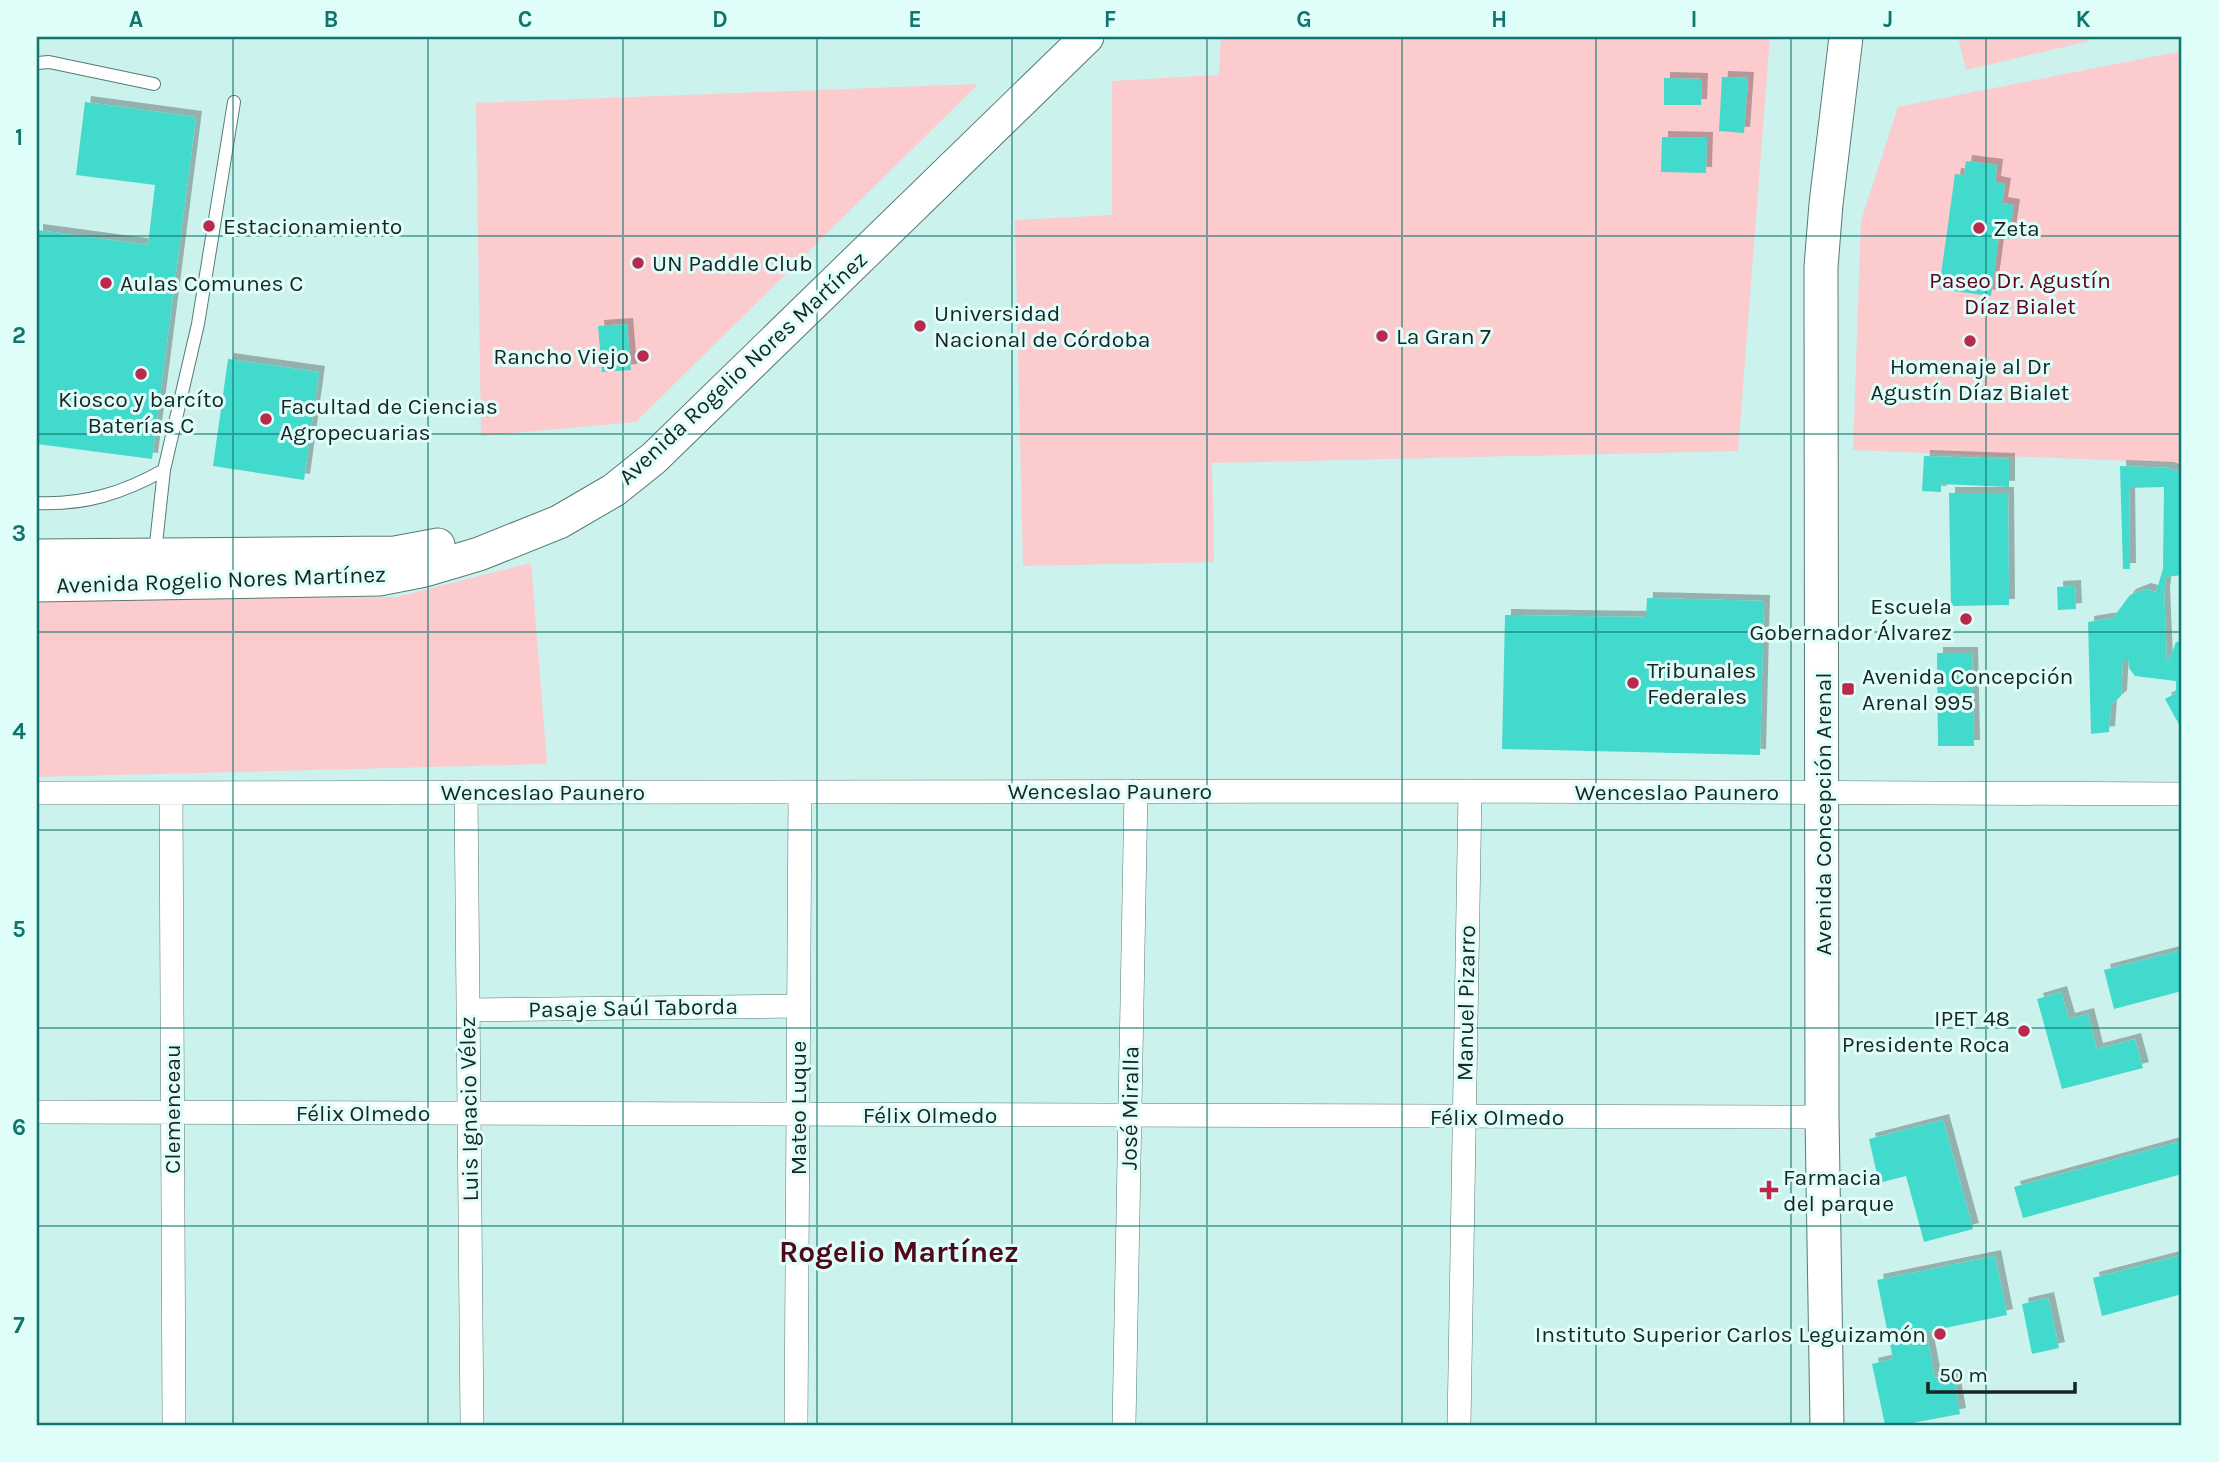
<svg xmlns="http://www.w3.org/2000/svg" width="2219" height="1462" font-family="Karla,sans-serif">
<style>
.green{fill:#fbcbce}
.building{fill:#43dacc;filter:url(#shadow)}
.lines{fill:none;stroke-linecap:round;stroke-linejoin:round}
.service-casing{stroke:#577b76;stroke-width:14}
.minor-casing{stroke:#577b76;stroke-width:24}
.secondary-casing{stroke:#577b76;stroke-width:35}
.service{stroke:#fff;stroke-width:12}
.minor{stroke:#fff;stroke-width:23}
.secondary{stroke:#fff;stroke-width:33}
.grid{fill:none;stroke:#0f766e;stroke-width:2;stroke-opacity:0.55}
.poi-dot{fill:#ba294b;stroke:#dffdf9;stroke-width:2.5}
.labels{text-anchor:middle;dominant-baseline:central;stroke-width:6;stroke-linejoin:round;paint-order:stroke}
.poi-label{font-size:23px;fill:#172523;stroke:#dffdf9;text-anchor:start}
.park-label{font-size:23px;fill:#61011e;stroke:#dffdf9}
.street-label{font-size:23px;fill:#172523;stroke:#dffdf9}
.district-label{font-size:30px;font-weight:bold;fill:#4f091a;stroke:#dffdf9}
.neatline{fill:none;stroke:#0f766e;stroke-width:2.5}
.grid-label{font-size:23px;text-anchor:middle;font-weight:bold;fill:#0f766e}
</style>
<defs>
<filter id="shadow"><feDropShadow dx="6" dy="-6" stdDeviation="0" flood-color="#0004"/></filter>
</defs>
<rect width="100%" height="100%" fill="#cbf2ec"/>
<!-- green -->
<path class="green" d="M1221,37h549l-32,414 -526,12 2,99 -191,4 -8,-346 97,-5v-134l107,-6z
M1958,37h130l1,4 -123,29z
M2182,51v412l-329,-13 8,-229 37,-114z
M978,84l-342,338 -155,14 -5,-333z
M531,563l16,201 -510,13v-179l360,-1z"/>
<!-- building -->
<path class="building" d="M1722,77l26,1 -4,55 -25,-2z
M1664,78l38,1 -1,26h-37z
M85,102l111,15 -44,342 -115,-15v-214l111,15 7,-60 -79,-10z
M1662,137l45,1 -1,35 -45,-1z
M1966,161l31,4 -2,17 10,2 -3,19 12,2 -5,34 -10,-2 -8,59 -52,-7 16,-115 9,1z
M627,324l4,46 -29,2 -4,-46z
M228,359l91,13 -15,108 -91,-14z
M1924,456l85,3v28l-68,-3v8l-19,-1z
M2120,466l48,2 14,5v102l-16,2 -2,16 3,72 9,-23 6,-1v89l-17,-31 11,-6v-12l-41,-5 -6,-8 -1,-9h-5l-2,37 -10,9 -2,27 -18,2 -3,-112 25,-4 17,-23 15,-6 11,3 7,-23 1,-82 -35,1 1,81h-7z
M1949,493h59l1,112 -58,1z
M2075,586l1,23 -18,1 -1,-23z
M1647,598l117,3 -4,154 -258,-6 3,-134 141,2z
M1937,653h35l2,93h-36z
M2182,950v41l-68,18 -10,-39z
M2061,992l8,27 19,-5 9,35 38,-10 8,29 -81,21 -25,-90z
M1943,1120l30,109 -49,13 -18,-66 -27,7 -10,-44z
M2182,1141v33l-159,44 -9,-31z
M2182,1255v39l-80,22 -9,-38z
M1995,1256l12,59 -81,17 9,46 18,-3 7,39 -58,11h-17l-13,-61 21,-5 -16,-79z
M2048,1298l11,50 -27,6 -10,-50z"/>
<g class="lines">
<defs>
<path id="service" d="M37,63l12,-1 105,22
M37,503c48,2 86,-10 127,-33
M155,553l9,-83 34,-146 36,-222"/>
<path id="minor" d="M466,792l6,633
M37,793l1433,-2 712,3
M171,793l3,632
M468,1010l331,-4
M37,1112l1785,5
M796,1425l4,-633
M1124,1425l12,-634
M1459,1425l11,-634"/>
<path id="secondary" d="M37,556l358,-3 43,-8
M37,585l342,-6 46,-9 54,-16 80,-32 55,-32 40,-32 433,-421
M1827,1425l-5,-308 -1,-850 5,-63 20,-167"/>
</defs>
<!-- service casing -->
<use href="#service" class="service-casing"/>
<!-- minor casing -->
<use href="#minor" class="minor-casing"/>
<!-- secondary casing -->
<use href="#secondary" class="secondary-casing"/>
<!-- service -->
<use href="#service" class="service"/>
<!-- minor -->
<use href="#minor" class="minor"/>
<!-- secondary -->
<use href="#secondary" class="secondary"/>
</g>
<!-- grid -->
<path class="grid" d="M233,37v1388M428,37v1388M623,37v1388M817,37v1388M1012,37v1388M1207,37v1388M1402,37v1388M1596,37v1388M1791,37v1388M1986,37v1388M37,236h2145M37,434h2145M37,632h2145M37,830h2145M37,1028h2145M37,1226h2145"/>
<!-- markers -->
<g class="poi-dot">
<circle cx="209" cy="226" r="7"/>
<circle cx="1979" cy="228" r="7"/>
<circle cx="638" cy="263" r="7"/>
<circle cx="106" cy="283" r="7"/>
<circle cx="920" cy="326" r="7"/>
<circle cx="1382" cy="336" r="7"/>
<circle cx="1970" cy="341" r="7"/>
<circle cx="643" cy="356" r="7"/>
<circle cx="141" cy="374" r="7"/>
<circle cx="266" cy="419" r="7"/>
<circle cx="1966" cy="619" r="7"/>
<circle cx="1633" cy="683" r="7"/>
<rect x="1841" y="682" width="14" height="14" rx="3.5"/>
<circle cx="2024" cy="1031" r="7"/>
<path d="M1765.5 1179.5h7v7h7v7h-7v7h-7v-7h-7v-7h7z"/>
<circle cx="1940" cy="1334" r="7"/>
</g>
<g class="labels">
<!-- poi labels -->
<g class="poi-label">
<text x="223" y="226">Estacionamiento</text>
<text x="1993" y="228">Zeta</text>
<text x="652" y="263">UN Paddle Club</text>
<text x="120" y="283">Aulas Comunes C</text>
<text x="934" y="313">Universidad<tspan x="934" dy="26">Nacional de Córdoba</tspan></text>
<text x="1396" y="336">La Gran 7</text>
<text x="629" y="356" text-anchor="end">Rancho Viejo</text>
<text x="1970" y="366" text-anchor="middle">Homenaje al Dr<tspan x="1970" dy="26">Agustín Díaz Bialet</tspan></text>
<text x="141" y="399" text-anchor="middle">Kiosco y barcíto<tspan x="141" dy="26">Baterías C</tspan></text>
<text x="280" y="406">Facultad de Ciencias<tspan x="280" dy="26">Agropecuarias</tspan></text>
<text x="1952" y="606" text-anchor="end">Escuela<tspan x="1952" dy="26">Gobernador Álvarez</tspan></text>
<text x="1647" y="670">Tribunales<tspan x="1647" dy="26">Federales</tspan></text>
<text x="1862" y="676">Avenida Concepción<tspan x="1862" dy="26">Arenal 995</tspan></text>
<text x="2010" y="1018" text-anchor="end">IPET 48<tspan x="2010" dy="26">Presidente Roca</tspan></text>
<text x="1783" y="1177">Farmacia<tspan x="1783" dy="26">del parque</tspan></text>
<text x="1926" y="1334" text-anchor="end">Instituto Superior Carlos Leguizamón</text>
</g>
<!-- park labels -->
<g class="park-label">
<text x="2020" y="280">Paseo Dr. Agustín<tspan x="2020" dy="26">Díaz Bialet</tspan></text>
</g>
<!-- street labels -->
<g class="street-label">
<text transform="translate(743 368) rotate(-43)">Avenida Rogelio Nores Martínez</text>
<text transform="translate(221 580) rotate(-2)">Avenida Rogelio Nores Martínez</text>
<text x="1110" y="791">Wenceslao Paunero</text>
<text x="543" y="792">Wenceslao Paunero</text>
<text x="1677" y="792">Wenceslao Paunero</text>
<text transform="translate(1823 814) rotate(-90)">Avenida Concepción Arenal</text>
<text transform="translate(1466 1003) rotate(-89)">Manuel Pizarro</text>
<text transform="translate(633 1008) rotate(-1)">Pasaje Saúl Taborda</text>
<text transform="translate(798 1108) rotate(-90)">Mateo Luque</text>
<text transform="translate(1130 1108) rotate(-89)">José Miralla</text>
<text transform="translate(172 1109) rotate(-90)">Clemenceau</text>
<text transform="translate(469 1109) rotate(-91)">Luis Ignacio Vélez</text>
<text x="363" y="1113">Félix Olmedo</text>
<text x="930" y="1115">Félix Olmedo</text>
<text x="1497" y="1117">Félix Olmedo</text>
</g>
<!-- district labels -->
<g class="district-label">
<text x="899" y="1252">Rogelio Martínez</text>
</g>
</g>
<!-- border -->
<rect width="2219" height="1462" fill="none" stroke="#dffdf9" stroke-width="77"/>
<!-- scale -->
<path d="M1928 1382v10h147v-10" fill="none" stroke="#172523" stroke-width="3.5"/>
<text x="1939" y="1382" font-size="21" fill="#172523" stroke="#dffdf9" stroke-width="5" paint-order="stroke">50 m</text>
<rect x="38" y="38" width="2142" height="1386" class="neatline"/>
<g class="grid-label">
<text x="136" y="27">A</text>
<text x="331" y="27">B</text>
<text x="525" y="27">C</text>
<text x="720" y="27">D</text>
<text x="915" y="27">E</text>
<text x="1110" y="27">F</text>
<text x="1304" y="27">G</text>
<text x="1499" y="27">H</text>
<text x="1694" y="27">I</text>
<text x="1888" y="27">J</text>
<text x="2083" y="27">K</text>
<text x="19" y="145">1</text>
<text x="19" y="343">2</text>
<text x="19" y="541">3</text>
<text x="19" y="739">4</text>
<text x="19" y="937">5</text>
<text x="19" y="1135">6</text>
<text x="19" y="1333">7</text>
</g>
</svg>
